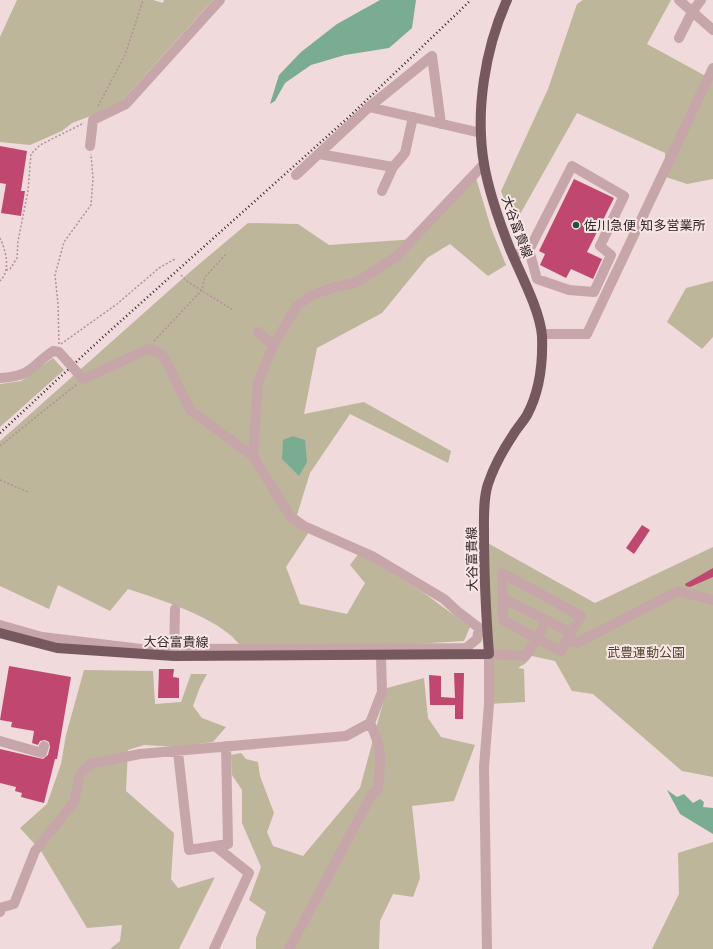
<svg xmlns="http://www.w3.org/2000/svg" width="713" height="949" font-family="'Work Sans','Noto Sans JP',sans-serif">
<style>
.green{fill:#beb69b}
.water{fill:#7aac91}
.building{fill:#c04870}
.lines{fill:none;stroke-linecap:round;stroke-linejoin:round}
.path{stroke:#b39196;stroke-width:1.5;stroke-dasharray:2 2;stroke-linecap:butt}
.minor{stroke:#c7a6aa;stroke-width:10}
.major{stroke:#75595f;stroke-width:10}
.rail{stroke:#34272a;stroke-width:2.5;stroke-dasharray:1 3;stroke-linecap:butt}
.minor-bridge{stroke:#c7a6aa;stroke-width:10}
.poi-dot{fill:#1e5438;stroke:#f8e6e6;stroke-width:1.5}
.labels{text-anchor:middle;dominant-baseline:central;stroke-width:4;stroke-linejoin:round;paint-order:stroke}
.poi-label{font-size:13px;fill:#34272a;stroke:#f8e6e6;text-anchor:start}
.street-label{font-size:13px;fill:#34272a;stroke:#f8e6e6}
.park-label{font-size:13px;fill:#51492c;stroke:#f8e6e6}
</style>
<rect width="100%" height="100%" fill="#f0dadb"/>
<!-- green -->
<path class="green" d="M17,0h136l10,3 1,-3h49l-91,101 -29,14 -21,8 -10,8 -32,14 -30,-3v-105z
M583,0h88l-24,44 66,36v99l-26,5 -21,-7 -1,-24 -88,-40 -63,112 -13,-34 47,-102 29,-85z
M476,178l15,50 15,37 -18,11 -38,-32 -23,14 -45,55 -65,35 -13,66 60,-12 87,49 -3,12 -98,-49 -40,59 -13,42 12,17 -23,35 14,37 47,10 18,-31 -15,-18 9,-12 65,40 46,34 -6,14 -101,6 -124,-3c-20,-26 -80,-45 -111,-55l-18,22 -52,-26 -9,24 -49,-23v-145l191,-170 57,-48 50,1 31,21 87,-6z
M713,281v56l-11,12 -35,-27 19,-34z
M53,358l11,12 -64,57v-43l21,-3z
M484,541l111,62 118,-56v230l-31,-6 -89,-77 -21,-3 -17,-30 -23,-5 -6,7 -8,5 6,1 1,33 -36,2z
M84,670l69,1 2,33 26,-2 10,-28h16l-7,13 -7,19 9,12 24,9 -13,15 -36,5 -33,-2 -16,5 -2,41 48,42 -3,46 7,9 37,-11 -36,72h-69l10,-8 2,-16 -35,3 -46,-77 -21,-23 27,-24 14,-40 5,-29z
M424,678l4,40 13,19 34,8 -21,56 -42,5 8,72 -7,19 -20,-3 -13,27 -1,28h-123v-11l10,-26 -17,-12 12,-33 -19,-44v-33l-10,-15 -1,-20 10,-2 5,6 12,3 2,14 14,37 -7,19 6,14 30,10 57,-68 27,-100z
M713,842v107h-61l27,-55 -1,-41z"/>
<!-- water -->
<path class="water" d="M380,0h36l-4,28 -23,20 -44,7 -34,10 -26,18 -10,18 -5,3 9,-29 22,-23 36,-28z
M293,436l12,4 2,22 -8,14 -17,-17 1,-19z
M667,790l10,7 7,-3 9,9 7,-4 4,3 -1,5 10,1v26l-33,-20z"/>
<!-- building -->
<path class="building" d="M0,146l27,5 -6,40h4l-4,25 -20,-3 5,-29 -6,-1z
M574,179l40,19 -27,54 15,7 -9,20 -22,-10 -5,9 -26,-13 5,-11 -6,-3z
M642,525l8,5 -16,24 -8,-6z
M713,568v9l-23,10 -4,-1 -1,-2z
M9,666l62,11 -14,82h-2l-11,44 -23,-6 1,-4 -7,-2 1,-4 -16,-4v-34l43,10 5,-4 2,-8 -1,-5 -4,-2 -5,1 -2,4 -6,-2 2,-12 -23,-4 1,-5 -12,-2z
M159,669h15l-1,8 6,1v20h-21z
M454,673h10l-1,46h-8v-14h-25l-1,-30 12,1v21l14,1z"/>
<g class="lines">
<!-- path -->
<path class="path" d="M98,106l27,-51 18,-55
M0,238c6,13 11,32 0,43
M6,270l4,-1 7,-11 1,-17 10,-50 3,-37 9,-9 44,-22
M181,275l7,7 45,28
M154,341l48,-51 3,-13 22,-24
M59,344l-1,-40 -3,-29 9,-33 27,-37 2,-27 -2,-24
M61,344l56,-40 42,-36 16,-9
M0,446l77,-62
M0,480l28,12"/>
<!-- minor -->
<path class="minor" d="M679,0l34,30
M679,38l13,-26 9,-12
M369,107l112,26
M90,146l3,-26 33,-16 94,-104
M319,154l74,13
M296,175l73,-68 63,-51 9,68
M382,191l11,-24 12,-14 8,-36
M513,256l16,-6 43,-84 52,30 -24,50 11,9 -17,37 -25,-2 -32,-11 -8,-29
M258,332l15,14
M542,334h45l126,-266
M76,371l7,8 63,-29 5,-1 11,6 3,4 25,51 63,46 37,60 14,10 68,30 72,43 13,12 30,23
M0,378c32,-2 30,-11 53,-27l6,1 9,10
M253,456l5,-74 15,-36 24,-40 15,-11 23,-8 20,-4 41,-26 88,-93
M503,598l68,35
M546,620l-9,19 -34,-19 -1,-47 79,43 -14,23
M0,625l42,12 99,12 325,-1 11,-9 2,-11
M174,655l1,-46
M0,741l42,12 2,-7
M178,752l11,98 26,-4
M0,912v-4l14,-4 21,-53 39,-49 6,-28 10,-10 50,-10 206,-18 24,-13 12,-31 -1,-36
M214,949l35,-76 -34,-27 13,-2 -2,-98
M289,949l83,-155 6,-5c3,-29 5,-39 -8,-66
M487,949l-3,-182 5,-63v-50l36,2 12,-17 24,12 6,-12 10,4 101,-52 35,9"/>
<!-- major -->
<path class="major" d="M0,633l57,15 117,8 315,-2c-3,-40 -5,-79 -5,-119 0,-16 -1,-36 4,-51 6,-18 15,-34 25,-49 4,-7 10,-13 14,-20 13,-24 16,-52 15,-79 -2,-26 -22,-63 -32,-87 -11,-28 -21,-56 -26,-85 -9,-53 1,-115 23,-164"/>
<!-- rail -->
<path class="rail" d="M0,433l103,-96 247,-221 121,-116"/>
<!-- minor-bridge -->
<path class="minor-bridge" d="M68,362l8,9"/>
</g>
<!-- markers -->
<circle class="poi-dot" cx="576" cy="225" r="4"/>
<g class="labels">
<!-- poi labels -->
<g class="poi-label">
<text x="584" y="225">佐川急便 知多営業所</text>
</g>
<!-- street labels -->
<g class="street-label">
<text transform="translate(517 227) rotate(70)">大谷富貴線</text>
<text transform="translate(472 559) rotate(-91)">大谷富貴線</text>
<text transform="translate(176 642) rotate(1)">大谷富貴線</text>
</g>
<!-- park labels -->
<g class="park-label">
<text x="646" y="652">武豊運動公園</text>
</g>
</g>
</svg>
